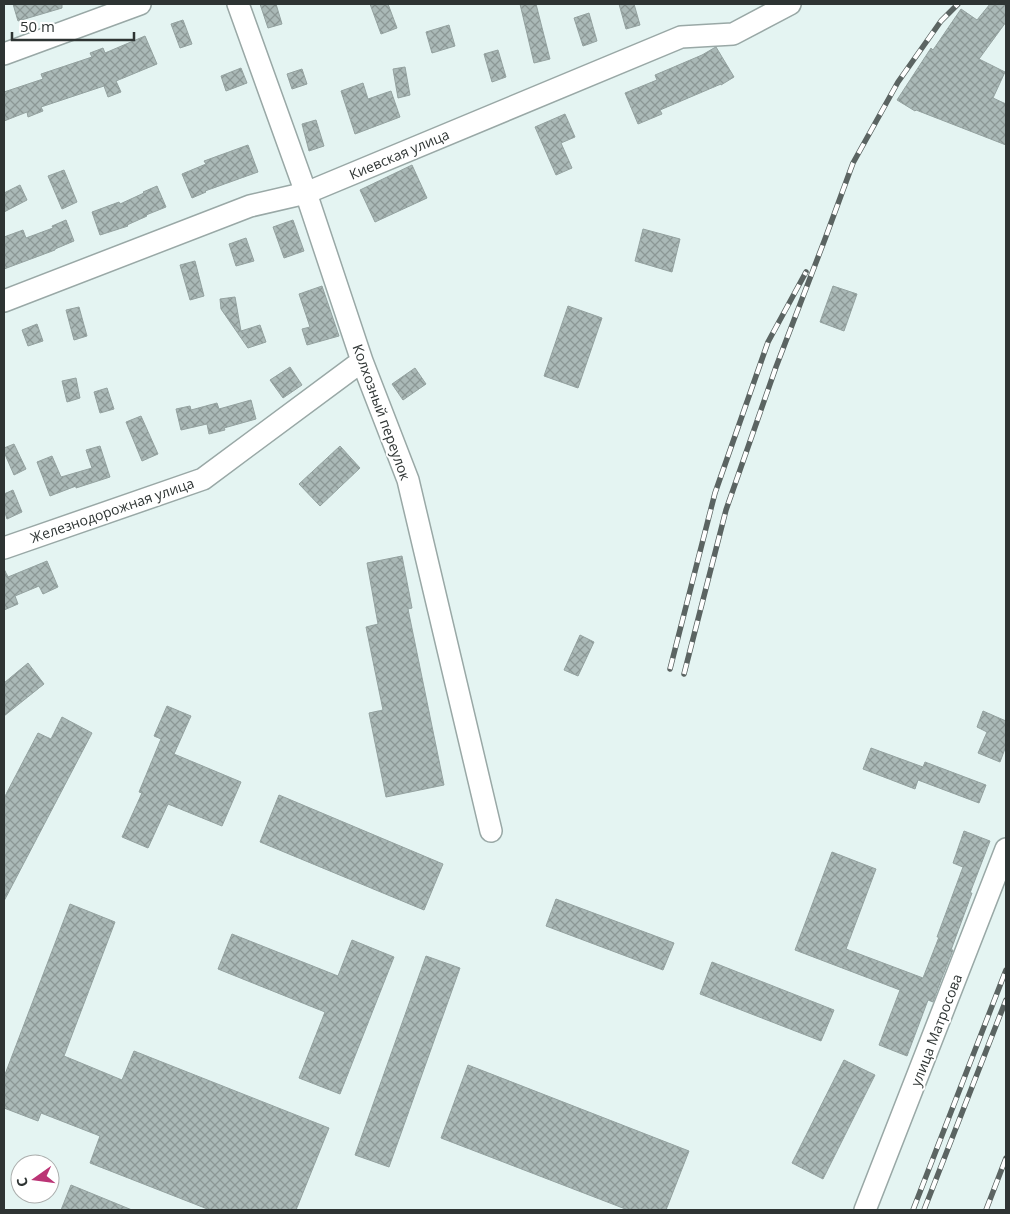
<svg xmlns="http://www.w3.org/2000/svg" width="1010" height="1214" font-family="'Open Sans',sans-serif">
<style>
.building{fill:url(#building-cross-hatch);stroke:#94a2a0}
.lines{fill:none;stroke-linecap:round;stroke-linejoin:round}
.minor-casing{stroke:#99a8a6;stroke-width:24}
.minor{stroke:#fff;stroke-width:21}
.rail-casing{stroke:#5b6462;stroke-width:5.5}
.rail{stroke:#fff;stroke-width:4;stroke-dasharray:11;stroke-linecap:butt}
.labels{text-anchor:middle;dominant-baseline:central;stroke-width:4;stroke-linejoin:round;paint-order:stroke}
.street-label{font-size:14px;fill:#2e3433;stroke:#fff}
</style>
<defs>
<pattern id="building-cross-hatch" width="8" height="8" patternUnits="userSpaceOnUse" patternTransform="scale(1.25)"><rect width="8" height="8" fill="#aab9b7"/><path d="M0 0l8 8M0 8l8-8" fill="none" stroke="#8b9795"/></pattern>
</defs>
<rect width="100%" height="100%" fill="#e4f4f2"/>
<!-- building -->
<path class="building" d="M13,4h49v4l-44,13z
M260,4h16l6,20 -14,4z
M370,4h18l9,24 -16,6z
M520,4h16l14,55 -16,4z
M619,4h15l6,21 -14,4z
M990,4h16v18l-27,37 26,13 -12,26 13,6v41l-90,-35 -1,1 -18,-11 34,-52 2,2 28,-41 16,11z
M589,13l8,28 -14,5 -9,-28z
M183,20l9,24 -12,4 -9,-24z
M449,25l6,21 -23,7 -6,-21z
M145,36l12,28 -41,17 5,11 -13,5 -4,-11 -63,21 2,4 -15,6 -1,-5 -23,9v-29l39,-13 -2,-5 51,-17 -2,-4 13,-5 2,5z
M716,47l18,30 -13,8v-1l-61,26 2,4 -24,10 -13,-31 32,-13 -2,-5 47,-20 12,-7z
M498,50l8,27 -14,5 -8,-28z
M405,67l5,28 -12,3 -5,-29z
M241,68l6,15 -21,8 -5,-15z
M302,69l5,15 -15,5 -5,-15z
M363,83l5,16 23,-8 9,26 -45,17 -14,-43z
M565,114l10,23 -14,6 11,25 -16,7 -21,-48z
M316,120l8,26 -15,5 -7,-27z
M248,145l10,27 -53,19 1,1 -14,6 -10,-24 24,-10 -2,-3z
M412,165l15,33 -52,24 -15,-32z
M64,170l13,32 -15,7 -14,-33z
M20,185l7,15 -23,12v-19z
M157,186l9,21 -20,8 1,1 -20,9 1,1 -28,9 -8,-23 27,-10 1,2 24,-11 -1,-1z
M66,220l8,21 -19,8v1l-51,19v-32l19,-7 3,8 27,-10 -1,-2z
M293,220l11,31 -20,7 -11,-31z
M643,229l37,10 -8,33 -37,-11z
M246,238l8,23 -18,5 -7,-22z
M195,261l9,35 -14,4 -10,-35z
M322,286l17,50 -32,9 -5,-16 8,-2 -11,-33z
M833,286l24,8 -13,37 -24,-9z
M235,297l6,34 19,-6 6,17 -18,6 -27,-39 -1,-10z
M568,306l34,12 -24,70 -34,-12z
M79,307l8,29 -13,4 -8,-30z
M37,324l6,17 -15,5 -6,-16z
M290,367l12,18 -19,13 -13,-18z
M415,368l11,16 -23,16 -11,-16z
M76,378l4,20 -13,4 -5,-21z
M107,388l7,21 -14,4 -6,-21z
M251,400l5,19 -32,9 1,2 -16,4 -2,-10 -26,6 -5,-21 14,-3 1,4 26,-7 2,6z
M141,416l17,38 -16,7 -16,-39z
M14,444l12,25 -12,6 -10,-23v-4z
M100,446l10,31 -34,11v-2l-26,10 -13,-34 15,-6 9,21 31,-9 -6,-18z
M340,446l20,22 -40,38 -21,-22z
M13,490l9,22 -15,7 -3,-9v-16z
M402,556l10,52 -4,1 36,176 -58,12 -17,-84 14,-3 -17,-83 12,-3 -11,-61z
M47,561l11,26 -15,7 -4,-8 -24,10 3,8 -14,6v-41l4,8z
M580,635l14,7 -16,34 -14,-6z
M28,663l16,21 -40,32v-33z
M167,706l24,10 -17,38 67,28 -19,44 -54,-22 -20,44 -26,-11 20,-44 -3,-1 22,-53 -7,-3z
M983,711l23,10v25l-6,16 -22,-9 9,-21 -10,-5z
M62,717l30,16 -88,168v-103l34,-65 13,6z
M871,748l52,19 2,-5 61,23 -7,18 -61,-23 -3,9 -52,-20z
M279,795l164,69 -19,46 -164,-68z
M964,831l26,10 -20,52h2l-21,57h2l-12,30 -8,22 -5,-2 -21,56 -28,-11 21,-55 -105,-40 37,-98 44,17 -30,80 77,29 16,-41h-2l26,-70 -10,-4z
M556,899l118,44 -11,27 -117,-44z
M70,904l45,18 -51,134 58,24 12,-29 195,77 -33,82h-86l-120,-47 10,-27 -59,-23 -3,8 -34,-13v-31z
M232,934l106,42 14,-36 42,17 -54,137 -41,-16 26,-66 -107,-43z
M426,956l34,12 -71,199 -34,-12z
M712,962l122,48 -13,31 -121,-47z
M844,1060l31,15 -52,104 -31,-16z
M468,1065l221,86 -23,59h-38l-187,-72z
M71,1185l61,25h-71z"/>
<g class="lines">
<defs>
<path id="minor" d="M238,4l68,189 56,168 46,119 83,351
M4,54l136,-50
M4,301l246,-95 56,-13 375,-156 52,-3 57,-30
M4,548l199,-69 159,-118
M865,1210l141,-361"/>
</defs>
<!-- minor casing -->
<use href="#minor" class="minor-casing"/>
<!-- minor -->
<use href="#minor" class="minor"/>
<defs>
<path id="rail" d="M670,669l45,-176 53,-151 38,-70
M684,674l42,-164 50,-143 49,-128 28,-76 45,-81 43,-61 17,-17
M913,1210l93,-240
M924,1210l82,-210
M986,1210l20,-52"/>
</defs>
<!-- rail casing -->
<use href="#rail" class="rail-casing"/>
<!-- rail -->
<use href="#rail" class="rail"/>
</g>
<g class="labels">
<!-- street labels -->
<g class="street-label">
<text transform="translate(399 154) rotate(-23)">Киевская улица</text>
<text transform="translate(382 412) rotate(70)">Колхозный переулок</text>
<text transform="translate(112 510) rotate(-19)">Железнодорожная улица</text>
<text transform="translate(936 1030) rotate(-69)">улица Матросова</text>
</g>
</g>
<!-- border -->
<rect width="1010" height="1214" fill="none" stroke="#2e3433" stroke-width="10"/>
<!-- north arrow -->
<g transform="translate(35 1179) rotate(256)"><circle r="24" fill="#ffffff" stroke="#abaead"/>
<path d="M0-4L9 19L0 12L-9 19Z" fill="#bb3475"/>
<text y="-8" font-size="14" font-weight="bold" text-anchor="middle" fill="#2e3433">С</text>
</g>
<!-- scale -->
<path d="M12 32v8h122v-8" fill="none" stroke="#2e3433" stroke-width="2.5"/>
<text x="20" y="32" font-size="15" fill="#2e3433" stroke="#ffffff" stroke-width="4" paint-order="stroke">50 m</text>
</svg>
